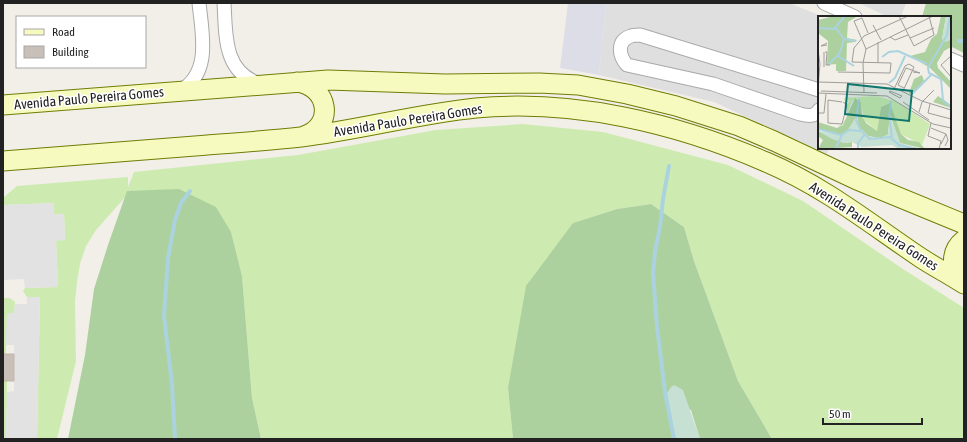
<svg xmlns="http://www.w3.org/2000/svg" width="967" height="442" font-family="'Asap Condensed',sans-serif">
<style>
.residential{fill:#e0dfdf}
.grass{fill:#cdebb0}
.forest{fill:#add19e}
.wetland{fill:#c6e0d4}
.parking{fill:#e2e2e2}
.plaza{fill:#dddde8}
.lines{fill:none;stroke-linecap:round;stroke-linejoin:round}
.stream{stroke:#aad3df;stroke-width:4}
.building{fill:#c7bfb8;stroke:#c4b6ab}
.minor-casing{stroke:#a9a9a9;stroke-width:15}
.secondary-casing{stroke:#707d05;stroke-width:21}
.minor{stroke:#fff;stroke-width:13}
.secondary{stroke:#f7fabf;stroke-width:19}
.labels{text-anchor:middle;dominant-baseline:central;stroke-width:3;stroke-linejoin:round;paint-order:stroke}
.street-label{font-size:14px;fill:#222;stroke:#fff}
.inset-river{fill:none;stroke:#aad3df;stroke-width:2}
.inset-road{fill:none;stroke:#9f9d99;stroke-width:1}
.view{fill:#0f766e;fill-opacity:0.15;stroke:#0f766e;stroke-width:2}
.inset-edge{fill:none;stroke:#222;stroke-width:2}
</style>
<rect width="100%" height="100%" fill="#f2efe9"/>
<!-- residential -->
<path class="residential" d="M606,3h183l35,14h-5v131h10l-2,6 -113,-52 -115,-27z
M859,3h47l-5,14h-13z"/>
<!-- grass -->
<path class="grass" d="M523,124l80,8 125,33 75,36 100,68 61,39v131h-192l-34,-58 -44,-120 -10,-34 -33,-23 -34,5 -44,14 -65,165 5,51h-252l-9,-41 -10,-122 -11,-44 -103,-38 -32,36 -10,16 -6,18 -3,18 -2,19 1,60 -19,78h-20l3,-142h-13l-4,-6 2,-3 33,-1 -2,-47h9l-1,-26h-10v-11l-51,2v-7l14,-12 111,-9v10l6,-15 164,-17 138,-25z
M3,298h7l5,4 -1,11h-7l-1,41h-3z
M3,381h4l-1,58h-3z"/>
<!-- forest -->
<path class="forest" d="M926,3h38v50l-14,-7v-29h-28z
M179,189l37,18 15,25 11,44 10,122 9,41h-193l17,-84 9,-66 14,-44 19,-54z
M651,204l33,23 10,34 44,120 34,58h-72l-9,-29 -24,-5 7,34h-161l-5,-51 18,-102 47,-63 44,-14z"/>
<!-- wetland -->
<path class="wetland" d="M674,385l9,5 17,49h-26l-8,-44 5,-8z"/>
<!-- parking -->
<path class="parking" d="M54,203v11h10l1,26 -9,1 2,46 -33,1 -1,-9 -21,1v-75z
M27,297h13l-3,142h-31l1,-47 7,-1v-46h-8l1,-32h7l1,-9h12z"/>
<!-- plaza -->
<path class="plaza" d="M568,3h38l-7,72 -39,-7z"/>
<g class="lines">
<!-- stream -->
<path class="stream" d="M959,41h5
M669,166l-6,33 -3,28 -5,24 -2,23 4,52 8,66 9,47
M175,439l-3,-55 -8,-68 4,-58 7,-38 6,-17 9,-12"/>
</g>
<!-- building -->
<path class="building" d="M3,354h11v27h-11z"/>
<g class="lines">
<defs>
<path id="minor" d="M224,3c2,32 -1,69 36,81
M824,3l31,14
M950,59l14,6
M819,90l-179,-55c-3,0 -7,0 -9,1 -15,5 -12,20 -4,29l86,19 87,30c8,2 15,3 19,-4
M180,91c32,-18 22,-58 19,-88"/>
<path id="secondary" d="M297,82c32,4 38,44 7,54
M3,105l325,-25 117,4 94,-1 39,2 49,9 49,12 63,20 35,15 83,39 107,44
M3,161c64,-5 128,-10 192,-15 35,-3 71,-5 106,-9 58,-7 116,-23 175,-29 98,-9 200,15 290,54 59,25 103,61 155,96 14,9 29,17 43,26
M964,283c-13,-12 -15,-31 0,-43"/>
</defs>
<!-- minor casing -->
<use href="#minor" class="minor-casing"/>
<!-- secondary casing -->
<use href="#secondary" class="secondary-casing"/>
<!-- minor -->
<use href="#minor" class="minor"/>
<!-- secondary -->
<use href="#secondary" class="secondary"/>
</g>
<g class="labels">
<!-- street labels -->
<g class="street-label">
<text transform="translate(89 98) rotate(-5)">Avenida Paulo Pereira Gomes</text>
<text transform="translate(408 120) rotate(-9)">Avenida Paulo Pereira Gomes</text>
<text transform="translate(874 226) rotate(33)">Avenida Paulo Pereira Gomes</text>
</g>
</g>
<!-- overview -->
<g transform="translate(818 16)">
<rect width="133" height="133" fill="#f2efe9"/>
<path d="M58,80l19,5 35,23 -8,21 -21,-11 -11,-31 -9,4 -4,24 -13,-11 -3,-18 -3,-4 -6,3 -6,19 -6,7h-2l9,-9v-14l3,-3 -5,-3 -1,5h2v-3h1v3h-3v-5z" fill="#cdebb0"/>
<path d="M16,0h24l-10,6 -1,16 10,2 -2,2 -8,1 -1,28h-10v-7l-9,1 1,-24 -10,-8v-13zM123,0h5l-4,23 9,1v7l-7,4 -7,12 1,5 13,14v7l-21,-21 -20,-12 15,-4 6,-13 6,-5zM104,59l2,6 -12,14 -3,-2 5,-14zM120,80l13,9v3l-18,-6zM37,82l6,4 1,14 4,7 11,8 4,-24 9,-4 11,31 7,6 11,2 6,7 -25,-6 -10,-28 -2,19 -4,5 -16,-3 -9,-9 -2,-11 -9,14 -8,5 -22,-6v-7l19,6 6,-3zM0,115l26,12 8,-1v5l-34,2 5,-9 -5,-4z" fill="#add19e"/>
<path d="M128,0h5v24l-6,2 -3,-3zM39,99l2,12 9,9 11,3 9,-5 2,-19 10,28 20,6h-21l-7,-4 -30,2 -10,-5 -8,1 -12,-4 -14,-8 22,4 8,-5z" fill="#c6e0d4"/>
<path class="inset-river" d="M132,0l-3,19 -19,33 1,5 12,6 2,21 8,7M0,12l16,1 11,-13M18,12l8,11 12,2M20,40l16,10M64,41l7,-5 9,-1 29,13M11,48l11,-11 4,-14M71,67l6,-5 10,-22M94,78l19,-19M41,83l-3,21 5,11 9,8 20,-2 9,8 18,4M73,85l-2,14 3,22M0,113l23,6M17,133l7,-14 7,-5 11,1M40,133v-6l7,-9"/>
<path class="inset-road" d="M81,0l15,30 20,-11 -5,-19M55,9l8,15M72,21l5,3 13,-5M92,22l24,-10M60,26v21M9,27l-6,3 6,-1M48,33l-12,-28 8,-3 6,15M0,34l2,14 -2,24M6,36v15M7,36h2l-1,13h4M133,40l-10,9 10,12M20,56l52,1 1,-10 -39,-1 2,-14 10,-12 44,-20M0,66l69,2 35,17 29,9M77,71l10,-21 4,-2 5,3 -11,24M86,72l-6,-3 8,-17 14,5 -7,-1M3,75l56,2M46,76l-1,-29 3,-14 67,-33M71,76l1,-1 12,5 -2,2zM0,77l69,3 46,28 18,4M24,86l-14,-2v23l14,1 5,-19 -4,-3M85,86l26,18M112,88l-2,9 23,6M101,96l3,-10 12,-12M0,97h6l2,-19M113,107l-3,13 13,5 -2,8M113,112l15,6 -5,10M127,130l3,-6 -2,-6"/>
<path class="view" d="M30,68l64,7 -3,30 -64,-7z"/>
<rect width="133" height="133" class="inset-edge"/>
</g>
<!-- border -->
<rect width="967" height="442" fill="none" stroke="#222222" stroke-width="8"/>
<!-- legend -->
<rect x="16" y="16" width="130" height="52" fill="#ffffff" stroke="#a7a7a7"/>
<rect x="24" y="29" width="20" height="6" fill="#f7fabf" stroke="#a7a7a7"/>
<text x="52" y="36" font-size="12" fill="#222222">Road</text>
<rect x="24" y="46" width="20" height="12" fill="#c7bfb8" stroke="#a7a7a7"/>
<text x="52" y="56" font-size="12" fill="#222222">Building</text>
<!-- scale -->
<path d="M823 418v6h99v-6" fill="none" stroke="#222222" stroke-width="2"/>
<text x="829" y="418" font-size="12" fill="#222222" stroke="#ffffff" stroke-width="3" paint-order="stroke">50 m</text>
</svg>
